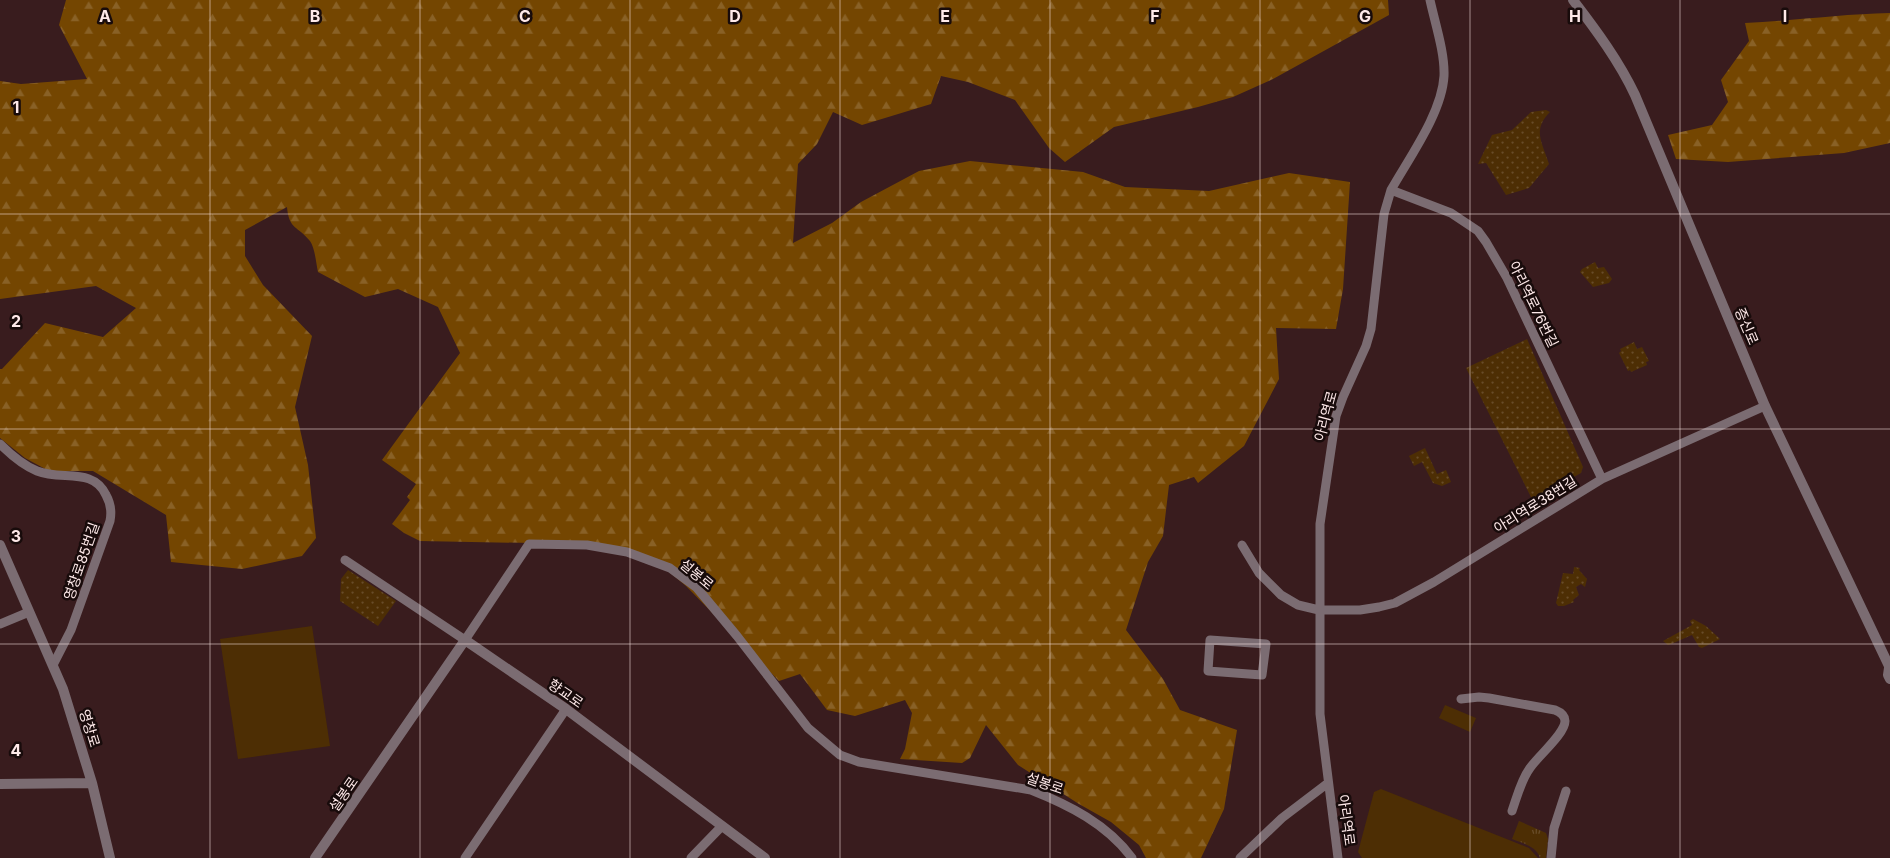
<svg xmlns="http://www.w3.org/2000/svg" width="1890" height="858" font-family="Inter,'Noto Sans KR',sans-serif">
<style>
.grass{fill:url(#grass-tufts)}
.forest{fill:url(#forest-firs)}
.park{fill:url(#park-dots)}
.pitch{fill:#4d2e04}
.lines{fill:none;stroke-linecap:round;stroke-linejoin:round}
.minor{stroke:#7b6c72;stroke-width:9}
.tertiary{stroke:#7b6c72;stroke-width:10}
.grid{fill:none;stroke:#fee9e9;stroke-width:1;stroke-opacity:0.55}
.labels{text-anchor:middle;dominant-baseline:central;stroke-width:5;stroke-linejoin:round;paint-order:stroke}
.street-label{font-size:14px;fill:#fee9e9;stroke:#180b0b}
.grid-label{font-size:16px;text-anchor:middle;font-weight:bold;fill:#fee9e9;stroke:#180b0b;stroke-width:5;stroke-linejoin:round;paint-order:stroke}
</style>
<defs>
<pattern id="grass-tufts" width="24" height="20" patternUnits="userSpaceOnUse" patternTransform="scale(1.25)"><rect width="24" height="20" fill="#4d2e04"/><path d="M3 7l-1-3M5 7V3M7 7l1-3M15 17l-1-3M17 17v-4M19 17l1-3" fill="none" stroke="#684c29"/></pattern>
<pattern id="forest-firs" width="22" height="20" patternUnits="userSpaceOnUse" patternTransform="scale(1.25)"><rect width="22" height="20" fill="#744601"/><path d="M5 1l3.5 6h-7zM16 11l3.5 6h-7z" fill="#896126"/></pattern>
<pattern id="park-dots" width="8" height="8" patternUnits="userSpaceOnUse" patternTransform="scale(1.25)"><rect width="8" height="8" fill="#4d2e04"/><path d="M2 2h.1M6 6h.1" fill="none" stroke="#684c29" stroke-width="1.8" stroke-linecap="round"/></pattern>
</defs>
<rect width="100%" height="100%" fill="#391c1e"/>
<!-- grass -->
<path class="grass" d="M1519,821l27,12 2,6 -2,19h-6c-3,-12 -18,-15 -28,-19z"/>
<!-- forest -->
<path class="forest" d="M66,0h1322l1,15 -116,64 -40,18 -35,10 -84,20 -49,35 -16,-14 -34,-48 -47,-18 -27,-6 -10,28 -69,21 -29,-13 -16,32 -19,20 -5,79 39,-20 29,-21 58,-31 51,-10 113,11 42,15 84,4 80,-18 61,9 -7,107 -7,40 -60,-1 3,51 -35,67 -46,37 -4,-6 -25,8 -6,51 -15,26 -22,68 37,49 17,31 57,20 -13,79 -23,49h-55l-7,-13 -28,-23 -32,-18 -61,-39 -32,-40 -16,33 -8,5 -62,-4 5,-10 7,-36 -7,-13 -50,16 -28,-6 -27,-36 -21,7 -93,-95 -30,-25 -70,-17 -166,-3 -16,-8 -12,-9 18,-24 -3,-3 9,-13 -34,-24 78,-107 -22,-46 -40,-18 -33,8 -47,-25c-2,-9 -3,-24 -8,-31 -12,-15 -21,-11 -23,-34l-42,23v26l18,29 49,51 -17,71 13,58 8,73 -14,18 -60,13 -71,-7 -5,-47 -73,-44h-44l-24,-13 -25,-20v-69h2l43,-46 58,14 33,-29 -40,-22 -96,13v-218l21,3 66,-5 -28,-54z
M1890,13v130l-46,10 -116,9 -52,-3 -8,-24 44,-10 16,-23 -7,-22 28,-39 -4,-18c48,-2 96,-9 145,-10z"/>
<!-- park -->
<path class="park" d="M1546,110l4,2c-18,18 -8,30 -1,52l-20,24 -23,7 -20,-32 -8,1 14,-29 20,-5 19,-18z
M1595,262l3,6 6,-1 8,12 -3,4 -16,4 -13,-15 2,-3z
M1527,339l56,128 -2,6 -34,19 -13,11 -68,-135z
M1634,342l3,7 5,-2 7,14 -3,1 1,3 -16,7 -1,-2 -2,1 -9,-18 2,-2 -1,-2z
M1425,448l12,26 9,-4 5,12 -9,4 -9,-3 -11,-21 -8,4 -5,-10z
M1574,567l6,1 -1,2 8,9 -2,8 -4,-3 -5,3 3,8 -6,5 1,2 -10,4h-6l-2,-3 7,-30 10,1z
M348,570l48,31 -18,25 -38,-25 1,-22z
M1693,619l13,7 14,13 -18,9 -3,-1 -7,-12 -21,9 -3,1 -5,-4 29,-16 -2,-4z"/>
<!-- pitch -->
<path class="pitch" d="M312,626l18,120 -92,13 -18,-120z
M1445,705l31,13 -6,14 -31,-14z
M1381,789l148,59 9,10h-176l-4,-6 16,-60z"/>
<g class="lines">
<!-- minor -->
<path class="minor" d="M1391,190l60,23 27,18 8,11 21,36 95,201
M0,444c11,11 22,21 37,27 25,10 56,-4 69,24 5,9 6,16 4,26l-39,109 -18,35
M1242,545l17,28 22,22 17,10 21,5h41l19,-3 16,-4 39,-21 168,-103 163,-73
M345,560l120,80 64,-96 58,1 40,7 43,16 27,20 40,48 71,92 32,27 19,7 172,28c38,15 76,34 101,68
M0,624l29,-12
M1210,640l56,4 -4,31 -54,-4z
M1461,699l18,-2 10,1 66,12c5,2 10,5 10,11 0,13 -27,35 -35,47 -9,12 -13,29 -18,43
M465,858l101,-149
M691,858l31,-32
M1240,858l42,-40 46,-35
M1338,858l-18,-144v-190l16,-108 7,-19 23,-51 5,-17 13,-115 7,-24c18,-32 51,-77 53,-114 1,-23 -9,-53 -14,-76
M1551,858l3,-30 12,-37"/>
<!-- tertiary -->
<path class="tertiary" d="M1573,0c23,30 46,61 62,95l130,311 125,262
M0,545l63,144 29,94 18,75
M1889,668l-1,7 2,4
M0,784l92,-1
M315,858l150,-218 101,69 199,149"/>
</g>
<!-- grid -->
<path class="grid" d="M210,0v858M420,0v858M630,0v858M840,0v858M1050,0v858M1260,0v858M1470,0v858M1680,0v858M0,214h1890M0,429h1890M0,644h1890"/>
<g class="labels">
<!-- street labels -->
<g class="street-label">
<text transform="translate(1534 304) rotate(64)">아리역로76번길</text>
<text transform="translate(1747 326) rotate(67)">증신로</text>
<text transform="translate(1325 416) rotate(-75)">아리역로</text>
<text transform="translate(1535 504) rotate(-32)">아리역로38번길</text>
<text transform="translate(81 561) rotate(-71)">영창로85번길</text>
<text transform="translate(697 574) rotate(40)">설봉로</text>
<text transform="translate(566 693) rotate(35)">향교로</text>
<text transform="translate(90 728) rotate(73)">영창로</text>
<text transform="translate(1045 783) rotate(19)">설봉로</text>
<text transform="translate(343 794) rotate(-55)">설봉로</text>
<text transform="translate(1347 820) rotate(82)">아리역로</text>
</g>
</g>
<g class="grid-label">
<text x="105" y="22">A</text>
<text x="315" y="22">B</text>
<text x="525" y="22">C</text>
<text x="735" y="22">D</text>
<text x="945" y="22">E</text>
<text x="1155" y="22">F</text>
<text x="1365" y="22">G</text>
<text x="1575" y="22">H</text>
<text x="1785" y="22">I</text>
<text x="16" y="113">1</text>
<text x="16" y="327">2</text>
<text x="16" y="542">3</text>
<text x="16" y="756">4</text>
</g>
</svg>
